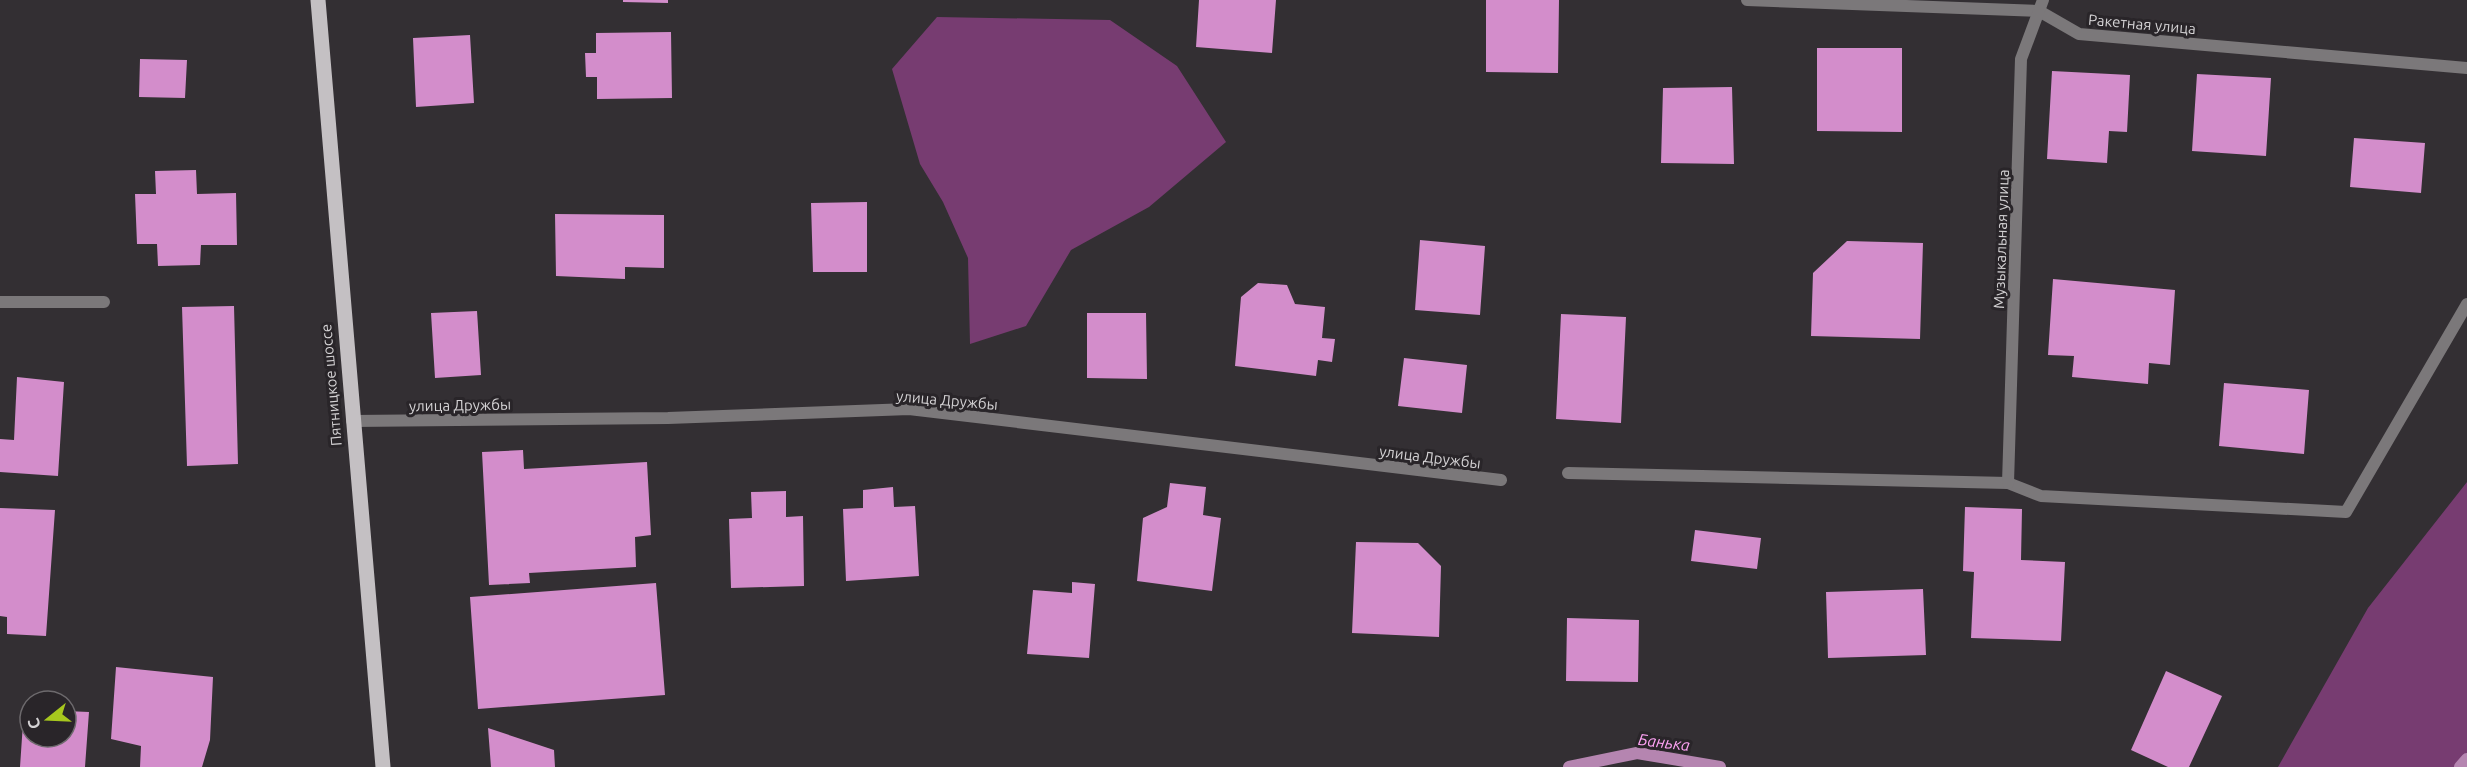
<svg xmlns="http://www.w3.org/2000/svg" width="2467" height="767" font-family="Ubuntu,sans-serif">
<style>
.green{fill:#773c71}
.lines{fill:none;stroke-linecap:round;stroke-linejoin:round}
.stream{stroke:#b585b0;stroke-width:12}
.building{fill:#d38dcb}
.lane{stroke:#7b787a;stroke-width:12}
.street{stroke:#7b787a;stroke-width:12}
.primary{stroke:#c4c0c3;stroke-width:15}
.labels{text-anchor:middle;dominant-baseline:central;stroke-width:6;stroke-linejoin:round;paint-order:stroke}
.street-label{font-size:15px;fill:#d4d2d4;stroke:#292529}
.water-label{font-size:16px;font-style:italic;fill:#fea3f4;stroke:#292529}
</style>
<rect width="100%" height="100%" fill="#332f33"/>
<!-- green -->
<path class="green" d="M937,17l173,3 67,46 49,76 -77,65 -78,43 -45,76 -56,18 -2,-86 -25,-56 -23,-38 -28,-95z
M2467,482v285h-189l90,-159z"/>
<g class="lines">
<!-- stream -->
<path class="stream" d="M1569,767l68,-14 83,14
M2460,767l7,-8"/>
</g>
<!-- building -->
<path class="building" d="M623,0h45v3l-45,-1z
M1199,0h77l-4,53 -76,-6z
M1486,0h73l-1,73 -72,-1z
M671,32l1,66 -75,1v-22h-11l-1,-24h11v-20z
M470,35l4,68 -58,4 -3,-69z
M1817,48h85v84l-85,-1z
M140,59l47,1 -2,38 -46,-1z
M2052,71l78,4 -3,57 -18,-1 -2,32 -60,-4z
M2197,74l74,4 -5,78 -74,-5z
M1732,87l2,77 -73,-1 2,-75z
M2354,138l71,5 -4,50 -71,-6z
M196,170l1,24 39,-1 1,52h-36l-1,20 -42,1 -1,-22h-20l-2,-50h21l-1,-23z
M867,202v70h-54l-2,-69z
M555,214l109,1v53l-39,-1v12l-69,-3z
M1420,240l65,6 -5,69 -65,-5z
M1847,241l76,2 -3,96 -109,-3 2,-63z
M2053,279l122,11 -5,75 -21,-2 -1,21 -76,-7 2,-21 -26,-1z
M1258,283l29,2 8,19 30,3 -3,31 13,1 -3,23 -14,-2 -2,16 -81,-10 6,-69z
M234,306l4,158 -51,2 -5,-159z
M477,311l4,64 -46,3 -4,-65z
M1087,313h59l1,66 -60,-1z
M1561,314l65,3 -5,106 -65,-4z
M1404,358l63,7 -5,48 -64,-7z
M17,377l47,5 -6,94 -58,-4v-33l14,1z
M2224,383l85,7 -5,64 -85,-8z
M523,450l1,19 123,-7 4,73 -16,2 1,30 -107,6 1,10 -41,2 -7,-133z
M1170,483l36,4 -3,28 18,3 -9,73 -75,-10 6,-63 24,-11z
M893,487l1,20 21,-1 4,70 -73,5 -3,-72 20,-1v-18z
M786,491v26l17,-1 1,70 -73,2 -2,-69 23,-1 -1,-26z
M1965,507l57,2 -1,51 44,2 -4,79 -90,-3 3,-66 -11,-1z
M0,508l55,2 -9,126 -39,-2v-17l-7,-1z
M1695,530l66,8 -4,31 -66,-8z
M1356,542l62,1 23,23 -2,71 -87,-4z
M1072,582l23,2 -6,74 -62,-4 6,-64 39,3z
M656,583l9,112 -187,14 -8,-112z
M1923,589l3,66 -98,3 -2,-66z
M1567,618l72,2 -1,62 -72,-1z
M116,667l97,10 -3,63 -8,27h-62l1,-21 -30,-7z
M2166,671l56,25 -33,71h-21l-37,-17z
M24,708l6,1v28h36v-26l23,1 -4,55h-65z
M488,728l66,22 1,17h-64z"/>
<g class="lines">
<!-- lane -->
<path class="lane" d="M1747,0l292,11 40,23 388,34
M0,302h104
M1568,473l440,10 33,13 305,16 121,-208"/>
<!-- street -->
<path class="street" d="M352,421l316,-3 241,-9 592,71
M2008,483l13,-424 22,-59"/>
<!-- primary -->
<path class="primary" d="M318,0l65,767"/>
</g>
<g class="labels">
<!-- street labels -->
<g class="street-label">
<text transform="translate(2142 24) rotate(5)">Ракетная улица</text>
<text transform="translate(2001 239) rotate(-88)">Музыкальная улица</text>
<text transform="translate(331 385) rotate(-95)">Пятницкое шоссе</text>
<text transform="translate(947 400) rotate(5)">улица Дружбы</text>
<text transform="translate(460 405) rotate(-1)">улица Дружбы</text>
<text transform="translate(1430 457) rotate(7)">улица Дружбы</text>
</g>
<!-- water labels -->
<g class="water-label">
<text transform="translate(1664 742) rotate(7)">Банька</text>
</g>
</g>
<!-- north arrow -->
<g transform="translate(48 719) rotate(252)"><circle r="28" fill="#292529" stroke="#6d6a6d" stroke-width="1.5"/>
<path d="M0-4.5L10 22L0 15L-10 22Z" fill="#a7c71e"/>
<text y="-9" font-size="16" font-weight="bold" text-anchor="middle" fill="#d4d2d4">С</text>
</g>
</svg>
